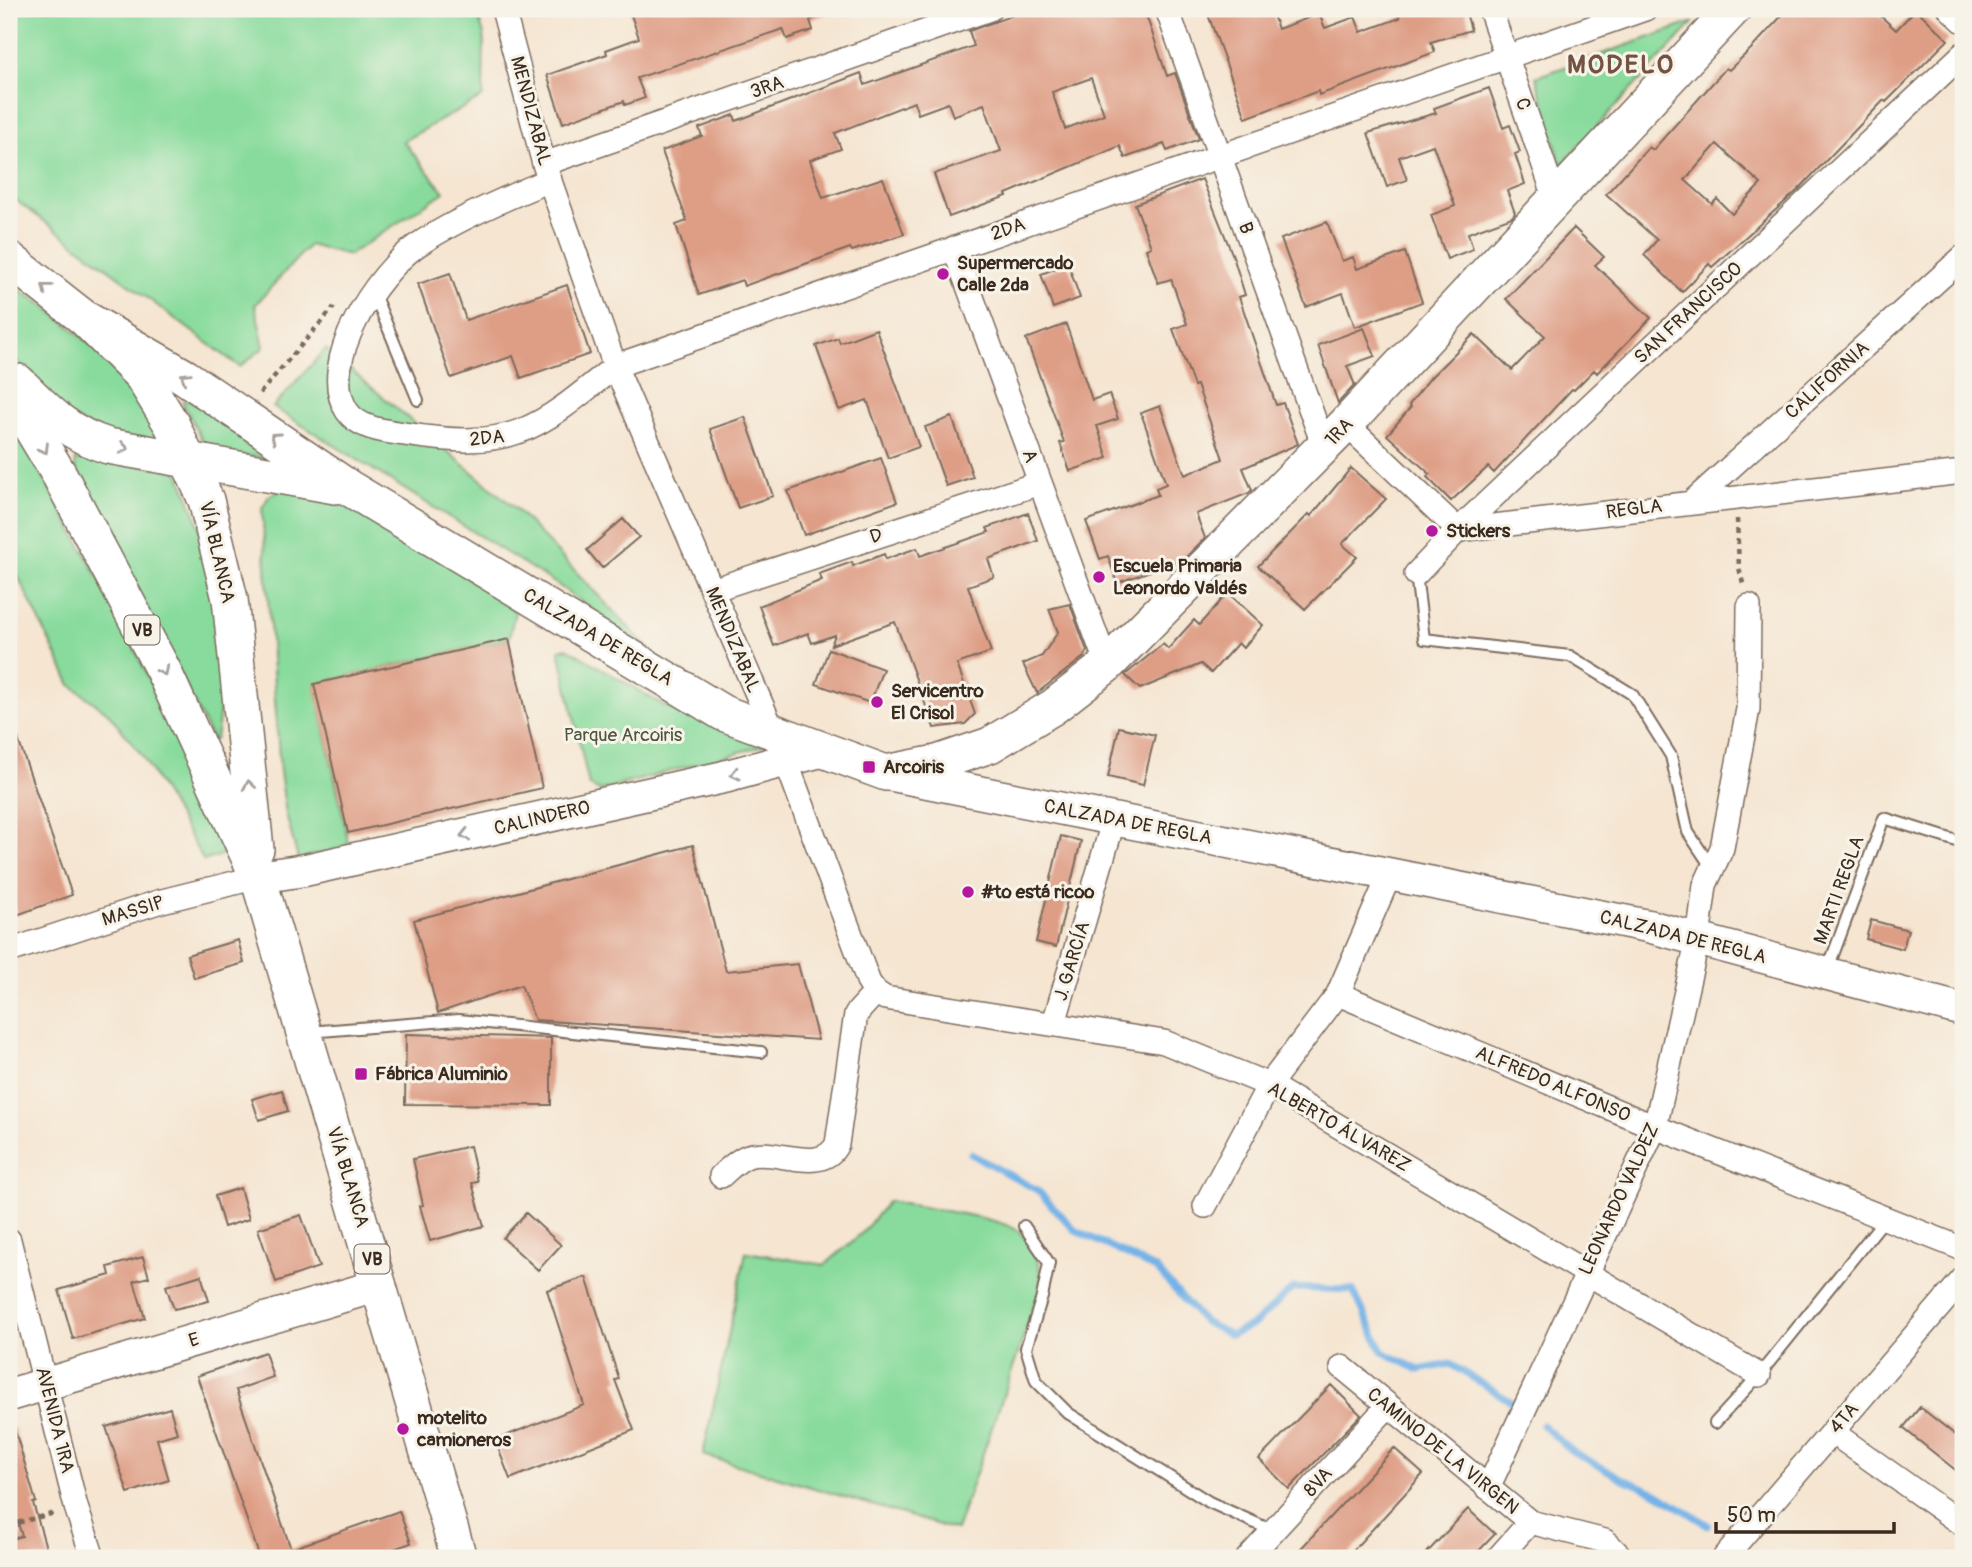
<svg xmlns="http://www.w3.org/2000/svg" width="1972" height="1567" font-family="Pangolin,sans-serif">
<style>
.green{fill:#88db9c;stroke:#62825d;stroke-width:2}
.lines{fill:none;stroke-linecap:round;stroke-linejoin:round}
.stream{stroke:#75b2e7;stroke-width:7}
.building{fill:#de9d85;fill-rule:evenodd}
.lane-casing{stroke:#7c6b5d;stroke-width:14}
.street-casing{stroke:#7c6b5d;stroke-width:26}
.secondary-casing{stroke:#7c6b5d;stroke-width:35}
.primary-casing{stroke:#7c6b5d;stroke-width:38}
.path{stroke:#7c6b5d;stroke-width:4.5;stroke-dasharray:5 5;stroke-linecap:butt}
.lane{stroke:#fff;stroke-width:10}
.street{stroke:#fff;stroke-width:23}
.secondary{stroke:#fff;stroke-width:32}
.primary{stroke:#fff;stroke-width:35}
.oneway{stroke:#a79f9a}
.poi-dot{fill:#b5179e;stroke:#f7f3e8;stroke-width:2.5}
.labels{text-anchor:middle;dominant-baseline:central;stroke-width:6;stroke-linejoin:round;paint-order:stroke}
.shield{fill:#f7f3e8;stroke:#73665b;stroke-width:2}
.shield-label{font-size:18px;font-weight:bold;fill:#3b2a1e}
.street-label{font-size:19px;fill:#3b2a1e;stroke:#f7f3e8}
.poi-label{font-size:19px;font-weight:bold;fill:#3b2a1e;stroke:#f7f3e8;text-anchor:start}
.park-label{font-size:19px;fill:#4e563e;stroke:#f7f3e8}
.district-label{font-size:26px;font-weight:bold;letter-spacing:2px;fill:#745242;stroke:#f7f3e8}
</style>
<rect width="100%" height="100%" fill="#f7f3e8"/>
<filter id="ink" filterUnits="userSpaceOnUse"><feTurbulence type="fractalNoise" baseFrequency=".0143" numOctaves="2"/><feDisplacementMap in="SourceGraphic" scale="14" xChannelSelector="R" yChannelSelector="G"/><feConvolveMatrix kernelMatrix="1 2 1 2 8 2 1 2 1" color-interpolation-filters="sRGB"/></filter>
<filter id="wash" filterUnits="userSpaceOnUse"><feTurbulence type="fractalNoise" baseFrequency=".00686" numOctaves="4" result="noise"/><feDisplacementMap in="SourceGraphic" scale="28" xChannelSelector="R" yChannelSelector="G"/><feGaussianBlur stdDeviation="1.57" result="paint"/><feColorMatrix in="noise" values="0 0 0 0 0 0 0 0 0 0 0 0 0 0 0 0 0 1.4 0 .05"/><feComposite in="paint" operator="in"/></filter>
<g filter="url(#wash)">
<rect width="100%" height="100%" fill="#f5e5d1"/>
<!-- green -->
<path class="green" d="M9,9h467l8,26 -1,62 -80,44 41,51 -95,63 -40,-10 -54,60 9,42 -24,20 -231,-172z
M1694,22l-133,143 -25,-88z
M9,283l36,23 74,62 44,74 -55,-6 -49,-24 -50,-61z
M326,349l190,160 139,146 -97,-70 -285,-178z
M190,400l94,60 -76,-8 -26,-51z
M9,426l22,29 80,145 121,251 -28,10 -62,-106 -33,-41 -38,-29 -62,-127z
M83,457l92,13 5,5c8,22 18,44 24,66 14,55 23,141 12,197l-3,3 -138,-274 1,-9z
M282,489l48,6 92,49 93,67 -6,28 -194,45 34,162 -51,13 -12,-45 -6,-42 -18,-264 7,-12z
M567,648l98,58 100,39 -166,46 -10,-6 -30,-135z
M888,1201c29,6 104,15 127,28 18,12 26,36 27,56l-86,245 -253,-75 43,-203 79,13 38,-33z"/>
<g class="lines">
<!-- stream -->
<path class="stream" d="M971,1154l66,36 38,40 81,39 48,53 27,13 23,-11 39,-36 60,2 30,62 36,18 31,-6 65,40
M1542,1425l30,26 51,28 34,14 51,32"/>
</g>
<g id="blocks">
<!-- building -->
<path class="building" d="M629,9h202l1,3 -22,8 3,10 -26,9 -4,-10 -146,49 8,20 -20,7 -1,-4 -61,22 -16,-48 60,-21 -1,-4 33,-12z
M1030,9h114l23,67 8,-3 24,66 -32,12 -3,-7 -39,14 -5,-12 -114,48 1,2 -58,21 -15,-43 67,-23 -17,-47 -31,12 -5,-13 -30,11 -4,-12 -79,31 6,16 -31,11 13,38 60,-20 21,56 -52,17 -2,-3 -106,38 -2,-6 -43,15 -23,-70 11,-4 -25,-70 40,-15 -3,-8 35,-13 2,6 125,-48 4,12 109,-39 -5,-15zM1091,78l13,36 -39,15 -13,-37z
M1206,9h65l7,20 41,-15 6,14 30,-11 6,15 39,-14 -2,-6 11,-3h56l6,21 -40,12 4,10 -116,43 -1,-4 -72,27z
M1788,9h85l23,21 20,-21 32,31 -62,62 -2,-2 -86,90 -86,77 -3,-3 -27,28 -38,-37 13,-15 -51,-46 43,-47 4,3 73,-82 3,2 24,-23zM1717,144l44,40 -29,30 -15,-15 -5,5 -27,-24z
M1489,88l14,40 7,-3 10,27 -5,2 10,30 -18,7 8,22 -3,4 -44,16 5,16 -26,10 -16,-44 24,-9 -22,-61 -34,12 8,23 -20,7 -19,-54 68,-20 -2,-5z
M1202,179l31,77 12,39 -6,2 37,108 7,-2 15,41 -55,24 9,22 -3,3 -53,21 9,24 -28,28 -2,-4 -58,21 -9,-27 -8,3 -14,-38 72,-26 -2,-7 10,-4 -25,-71 19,-7 25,69 38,-16 -26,-74 -3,1 -21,-57 14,-5 -16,-45 -13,4 -12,-34 5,-2 -16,-43z
M1327,222l15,39 11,-4 4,12 48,-17 17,50 -67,25 -12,-34 -37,14 -25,-68z
M1574,228l30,29 -9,8 56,53 -54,55 -3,-3 -20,20 -2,-1 -78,84 -6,-6 -37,34 -24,-24 3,-3 -43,-39 24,-28 -2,-2 22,-28 43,-43 38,36 33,-34 -39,-37z
M1068,264l12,34 -27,10 -12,-34z
M450,273l16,47 101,-35 23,69 -69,24 -8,-22 -62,22 -33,-94z
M1066,324l26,76 17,-6 9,25 -21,7 11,32 -38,13 -10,-28 4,-1 -38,-103z
M1364,328l11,28 -28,10 8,19 -17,18 -20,-58z
M876,329l43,118 -31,11 -21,-58 -28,10 -23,-64 22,-8 2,5z
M745,417l28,79 -35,12 -28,-79z
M952,417l21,60 -27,9 -21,-59z
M881,458l16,44 -93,33 -16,-44z
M1351,468l35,31 -44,45 15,13 -52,52 -47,-43 51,-52 2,2z
M1028,513l10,28 -50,18 6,18 -26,9 23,66 -34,12 18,50 -10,10 -31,4 -39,-106 -64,23 4,-10 -23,8 -4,-10 -34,13 -15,-40 63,-26 -3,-6 33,-12 1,4 31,-12 2,5 31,-11 3,8 69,-24 -2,-4z
M623,519l16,18 -37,31 -15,-18z
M1228,593l35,32 -20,23 -5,-5 -27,30 -10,-9 -61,25 -15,-14 38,-31 5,5 26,-29 5,5z
M1070,604l17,47 -3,6 -47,36 -14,-29 19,-8 16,-24 -9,-23z
M509,639l33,149 -194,45 -34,-149z
M829,649l54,20 -13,34 -54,-19z
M9,722h3l60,173 -55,20 -8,-25z
M1119,727l36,8 -12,50 -35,-8z
M1061,836l20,5 -25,106 -20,-5z
M693,845l33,126 72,-7 20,76 -283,-20 -14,-35 -83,28 -24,-93z
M1871,920l37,10 -5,19 -37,-10z
M238,940l6,23 -50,15 -7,-23z
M406,1034l145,4v67l-146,-1z
M282,1090l6,21 -29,9 -7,-21z
M470,1146l8,36 -6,1 12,43 -54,15 -10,-35 3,-1 -10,-46z
M240,1188l9,31 -25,8 -9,-31z
M526,1213l35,32 -23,25 -35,-32z
M301,1215l18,52 -43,15 -18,-53z
M143,1257l6,20 -15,4 11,37 -72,21 -14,-49 51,-15 -2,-8z
M201,1275l8,26 -35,8 -8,-23z
M586,1277l33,102 -4,1 19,50 -124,49 -15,-39 89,-35 -37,-115z
M265,1352l8,25 -37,13 55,159 108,-38 12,32 -43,15h-108l-63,-182z
M1331,1385l30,30 -72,74 -30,-30z
M1920,1407l43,34v35l-60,-48z
M170,1408l7,25 -20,6 12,41 -41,13 -22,-66z
M14,1427l22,75 -3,1 16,55h-40v-18l13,-4 -13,-42v-66z
M1394,1448l29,26 -77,84h-54z
M1468,1509l27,25 -23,24h-50z"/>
</g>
</g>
<g filter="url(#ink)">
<use href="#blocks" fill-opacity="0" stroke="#7c6b5d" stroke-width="2"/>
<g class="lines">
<defs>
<path id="lane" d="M374,294l44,106
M1416,574l8,65 146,17 62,38 39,62 17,76 24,36
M1827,971l57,-153 79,25
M308,1032l151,-12 302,32
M1024,1226l25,37 -7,34 -16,51 10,33 32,32 141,89 64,29
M1715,1423l44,-48 125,-155"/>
<path id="street" d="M503,9l41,155 71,202 171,395 83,222 7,9 9,6 279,44 105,43 490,290
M1167,9l157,438
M1490,9l66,191
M1950,9l13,12
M544,164l446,-155
M550,180c-42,17 -96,40 -134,66 -38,27 -100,117 -69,165 12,18 38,20 57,23 108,17 131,-2 211,-68l1030,-357
M954,248l153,417
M1346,424l112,106 505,-58
M1691,503l272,-246
M1416,574l42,-44 505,-476
M712,590l328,-107
M9,951l149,-49 100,-25
M1338,994l317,133 308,122
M1054,1023l60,-204
M721,1176c8,-7 16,-16 27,-20 26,-9 74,20 89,-12l19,-130 20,-22
M1205,1206l64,-121 69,-91 52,-120
M9,1240l67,267 17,51
M1342,1367l188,155 75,19 17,17
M1832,1432l131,93
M1488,1488l167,-361 43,-188 7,-54 17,-37 26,-139 1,-103
M1248,1558l140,-152
M1498,1558l32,-36
M1724,1558l239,-279"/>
<path id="secondary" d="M888,774l760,152 315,84
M258,877l47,-7 419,-93 100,-27
M9,1395l371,-110"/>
<path id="primary" d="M9,259l75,59 58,58 30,49 34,75 24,99 26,250
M84,318l101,59 164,111 374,225 163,60 51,-10 53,-18 63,-38 54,-42 239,-241 387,-415
M18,382c30,30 49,51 90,64l227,40
M9,391l51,85 103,194 95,207 201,681"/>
</defs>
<!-- lane casing -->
<use href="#lane" class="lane-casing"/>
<!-- street casing -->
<use href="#street" class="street-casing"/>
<!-- secondary casing -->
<use href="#secondary" class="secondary-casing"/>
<!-- primary casing -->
<use href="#primary" class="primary-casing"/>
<!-- path -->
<path class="path" d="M260,393l74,-86
M1737,519l2,49 5,19
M9,1525l46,-12"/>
<!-- lane -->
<use href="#lane" class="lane"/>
<!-- street -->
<use href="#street" class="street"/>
<!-- secondary -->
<use href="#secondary" class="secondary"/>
<!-- primary -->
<use href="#primary" class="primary"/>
</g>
<!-- one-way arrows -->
<defs><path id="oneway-chevron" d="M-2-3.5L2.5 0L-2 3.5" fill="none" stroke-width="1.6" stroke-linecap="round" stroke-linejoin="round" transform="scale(1.75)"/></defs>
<g class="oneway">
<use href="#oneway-chevron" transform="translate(46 288) rotate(-142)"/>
<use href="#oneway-chevron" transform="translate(185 377) rotate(-148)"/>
<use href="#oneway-chevron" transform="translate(275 437) rotate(-145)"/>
<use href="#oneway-chevron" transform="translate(124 448) rotate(10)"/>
<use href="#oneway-chevron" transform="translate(44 449) rotate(59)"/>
<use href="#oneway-chevron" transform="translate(163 671) rotate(64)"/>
<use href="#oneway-chevron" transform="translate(735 774) rotate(166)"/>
<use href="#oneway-chevron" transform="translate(249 785) rotate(-98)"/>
<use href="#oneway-chevron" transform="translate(465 835) rotate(167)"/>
</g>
</g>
<!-- markers -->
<g class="poi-dot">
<circle cx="943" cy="274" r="7"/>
<circle cx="1432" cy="531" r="7"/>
<circle cx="1099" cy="577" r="7"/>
<circle cx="877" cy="702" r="7"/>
<rect x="862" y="760" width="14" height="14" rx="3.5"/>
<circle cx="968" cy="892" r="7"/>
<rect x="354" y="1067" width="14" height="14" rx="3.5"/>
<circle cx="403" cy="1429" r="7"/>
</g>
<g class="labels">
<!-- shield labels -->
<g class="shield">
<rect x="124.5" y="615.5" width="35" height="29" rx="5"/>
<rect x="354.5" y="1244.5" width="35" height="29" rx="5"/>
</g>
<g class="shield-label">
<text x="142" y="630">VB</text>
<text x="372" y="1259">VB</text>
</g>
<!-- street labels -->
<g class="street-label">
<text transform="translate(767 87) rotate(-19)">3RA</text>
<text transform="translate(1523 104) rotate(71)">C</text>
<text transform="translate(531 111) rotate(75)">MENDIZABAL</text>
<text transform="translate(1246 228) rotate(70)">B</text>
<text transform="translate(1008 229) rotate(-19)">2DA</text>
<text transform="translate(1688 313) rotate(-43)">SAN FRANCISCO</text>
<text transform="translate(1827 380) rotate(-42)">CALIFORNIA</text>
<text transform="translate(1339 432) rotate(-46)">1RA</text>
<text transform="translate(487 438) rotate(-6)">2DA</text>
<text transform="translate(1030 456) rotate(70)">A</text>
<text transform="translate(1634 509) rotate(-7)">REGLA</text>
<text transform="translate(876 536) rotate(-18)">D</text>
<text transform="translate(217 552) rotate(77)">VÍA BLANCA</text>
<text transform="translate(598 637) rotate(31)">CALZADA DE REGLA</text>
<text transform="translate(733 640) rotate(67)">MENDIZABAL</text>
<text transform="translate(542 818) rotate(-13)">CALINDERO</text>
<text transform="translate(1128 822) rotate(11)">CALZADA DE REGLA</text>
<text transform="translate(1839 890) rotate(-70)">MARTI REGLA</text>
<text transform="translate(133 911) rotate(-17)">MASSIP</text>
<text transform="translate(1683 937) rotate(14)">CALZADA DE REGLA</text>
<text transform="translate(1072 961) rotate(-73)">J. GARCÍA</text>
<text transform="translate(1553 1084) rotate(23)">ALFREDO ALFONSO</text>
<text transform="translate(1339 1127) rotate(30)">ALBERTO ÁLVAREZ</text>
<text transform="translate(348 1177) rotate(73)">VÍA BLANCA</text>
<text transform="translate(1619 1199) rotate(-65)">LEONARDO VALDEZ</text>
<text transform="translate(194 1340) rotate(-17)">E</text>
<text transform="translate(1844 1418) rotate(-49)">4TA</text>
<text transform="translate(55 1420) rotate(76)">AVENIDA 1RA</text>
<text transform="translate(1443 1451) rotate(39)">CAMINO DE LA VIRGEN</text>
<text transform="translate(1318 1482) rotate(-48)">8VA</text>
</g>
<!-- poi labels -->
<g class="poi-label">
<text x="957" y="263">Supermercado<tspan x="957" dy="22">Calle 2da</tspan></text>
<text x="1446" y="531">Stickers</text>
<text x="1113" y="566">Escuela Primaria<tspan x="1113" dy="22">Leonordo Valdés</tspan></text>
<text x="891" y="691">Servicentro<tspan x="891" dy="22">El Crisol</tspan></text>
<text x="883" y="767">Arcoiris</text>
<text x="982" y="892">#to está ricoo</text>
<text x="375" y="1074">Fábrica Aluminio</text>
<text x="417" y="1418">motelito<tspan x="417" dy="22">camioneros</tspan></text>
</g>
<!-- park labels -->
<g class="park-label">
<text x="623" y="735">Parque Arcoiris</text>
</g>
<!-- district labels -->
<g class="district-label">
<text x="1621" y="65">MODELO</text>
</g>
</g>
<!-- margin -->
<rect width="1972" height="1567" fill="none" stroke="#f7f3e8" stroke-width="35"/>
<!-- scale -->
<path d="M1716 1522v10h178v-10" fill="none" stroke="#3b2a1e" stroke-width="3.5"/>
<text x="1727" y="1522" font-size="21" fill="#3b2a1e" stroke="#f7f3e8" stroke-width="5" paint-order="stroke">50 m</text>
</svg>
